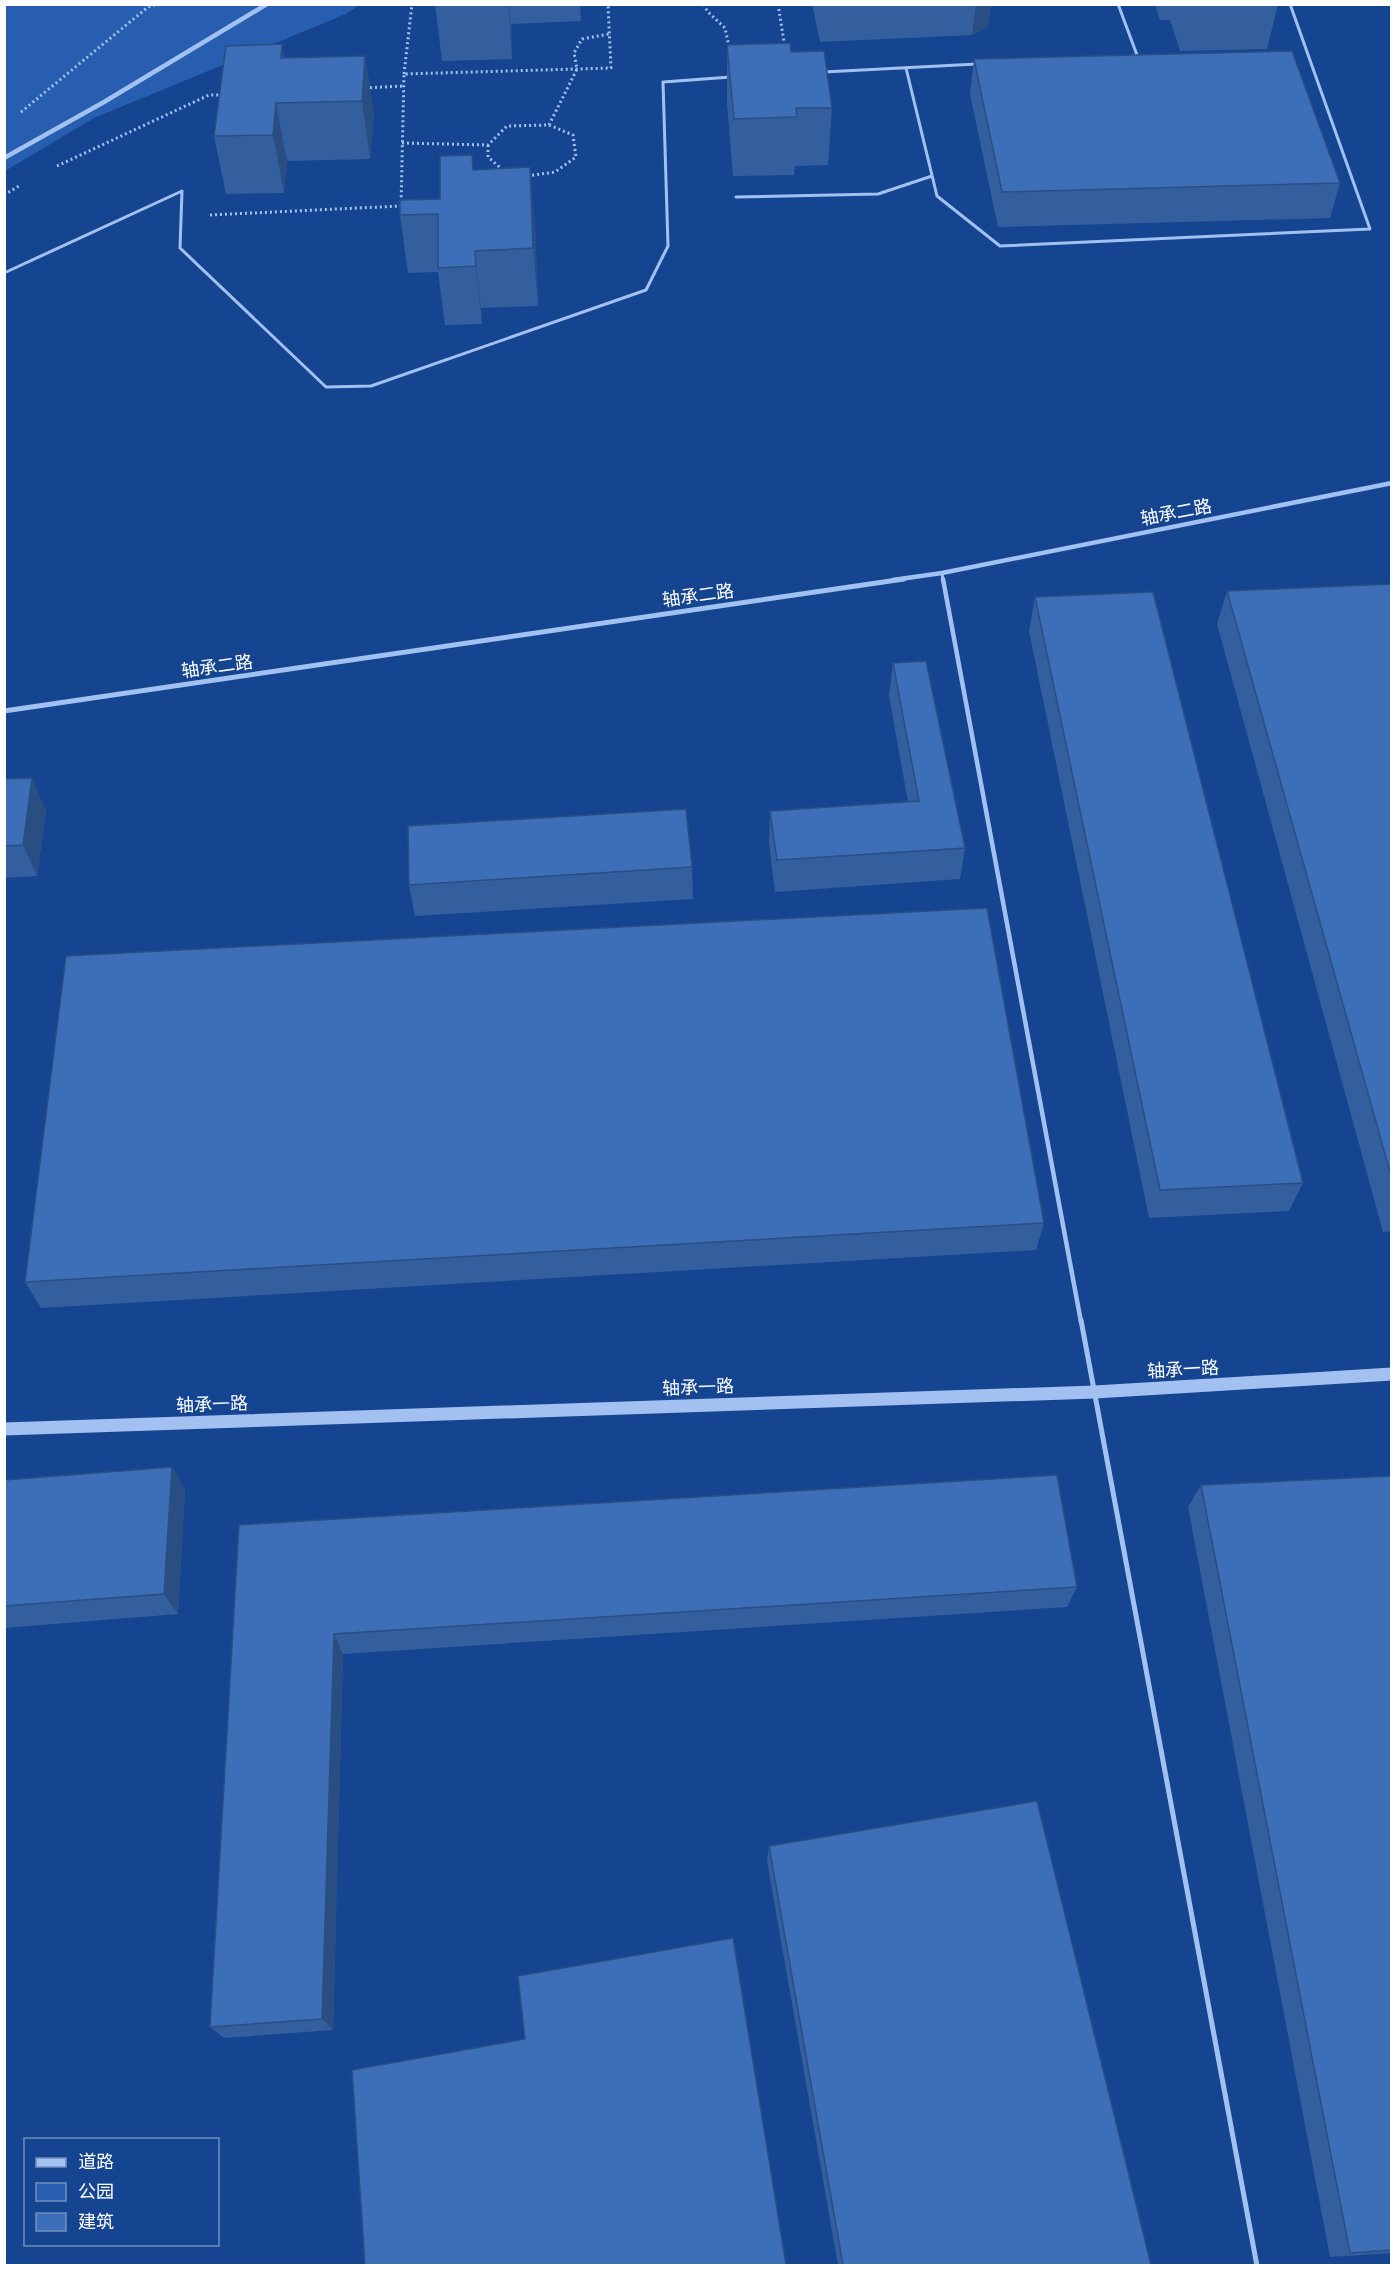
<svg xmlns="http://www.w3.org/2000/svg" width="1396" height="2270" font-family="'Archivo Narrow','Noto Sans SC',sans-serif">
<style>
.green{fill:#275eaf}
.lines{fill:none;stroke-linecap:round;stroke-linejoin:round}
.path{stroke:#a2c1f1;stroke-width:3;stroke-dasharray:2 3;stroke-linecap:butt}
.service-far2{stroke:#a2c1f1;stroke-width:3}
.service-far1{stroke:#a2c1f1;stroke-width:4.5}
.service{stroke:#a2c1f1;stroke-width:5}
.minor-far1{stroke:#a2c1f1;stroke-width:4.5}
.minor{stroke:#a2c1f1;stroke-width:5}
.tertiary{stroke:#a2c1f1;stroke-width:13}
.wall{fill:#345f9f}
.shaded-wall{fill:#2b4e82}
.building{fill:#3d6fb9;stroke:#2b4e82;stroke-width:1.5}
.labels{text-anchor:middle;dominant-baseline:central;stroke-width:6;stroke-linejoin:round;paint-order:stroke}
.street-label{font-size:18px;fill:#fff;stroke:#154590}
</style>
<rect width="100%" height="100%" fill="#154590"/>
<!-- green -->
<path class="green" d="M4,5h355l-13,9 -252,104 -89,53z"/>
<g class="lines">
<!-- path -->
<path class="path" d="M704,4l3,7 18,17 4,19
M778,4l7,44
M404,74l8,-70
M365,88l38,-2
M21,112l127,-105 10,-3
M549,125l28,-56 -3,-16 8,-14 27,-5
M402,143l86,2 19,-19 42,-1 24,10 3,22 -21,15 -28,4
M488,145v12l16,14
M57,166l152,-71h14
M4,195l15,-9
M210,215l191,-9 3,-132 207,-6 -3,-64"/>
<!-- service-far2 -->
<path class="service-far2" d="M1118,4l19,51 -5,1
M906,68l31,128 63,50 370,-17 -80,-225
M824,72l153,-8
M736,197l142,-3 54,-18
M4,273l178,-82 -2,57 146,139 45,-1 275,-96 22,-44 -5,-164 68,-5
M942,573l1,7"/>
<!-- service-far1 -->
<path class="service-far1" d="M943,579l138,743"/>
<!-- service -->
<path class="service" d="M1081,1320l176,946"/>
<!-- minor-far1 -->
<path class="minor-far1" d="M4,158l100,-56 163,-98
M893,580l49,-7 450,-90"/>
<!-- minor -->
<path class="minor" d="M4,711l900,-132"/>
<!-- tertiary -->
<path class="tertiary" d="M4,1429l1091,-37 297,-18"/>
</g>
<!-- wall -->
<path class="wall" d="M435,4h145l1,17 -70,3 1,35 -70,2z
M812,4h179l-3,23 -16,8 -152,7z
M1155,4h123l-11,45 -87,2 -10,-31h-10z
M727,45l64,7 41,56 -4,57 -33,1 -1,9 -61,1 -6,-74z
M365,56l9,58 -4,45 -83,2 -3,32 -58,1 -12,-58 71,-78z
M974,59l366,124 -10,35 -332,9 -28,-133z
M474,170l61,55 3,81 -57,2 1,16 -37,1 -7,-53 -30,1 -8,-58 40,-16z
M1392,584v647l-9,1 -166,-608 10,-33z
M1035,597l268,586 -14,28 -140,7 -120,-587z
M893,663l72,185 -5,31 -185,13 -6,-49 1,-32 138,-9 -19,-106z
M4,779l42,31 -9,66 -33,2z
M692,867l1,32 -278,17 -6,-31z
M1044,1223l-8,27 -995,58 -16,-26z
M172,1467l13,23 -7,124 -174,14v-148z
M1392,1476v777l-62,4 -142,-750 13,-22z
M239,1525l838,62 -10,20 -724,47 -10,376 -109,8 -14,-11z
M769,1846l382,419h-313l-71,-404z"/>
<!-- shaded-wall -->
<path class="shaded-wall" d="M508,4h1l3,55z
M976,4h15l-3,23 -16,8z
M282,44l10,59 -11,-45z
M365,56l9,58 -4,45 -8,-58z
M276,103l11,58 -3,32 -11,-58z
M530,167l5,58 3,81 -5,-58z
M475,251l6,57 1,16 -6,-58z
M32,778l14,32 -9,66 -14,-31z
M172,1467l13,23 -7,124 -14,-20z
M334,1634l9,20 -10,376 -11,-11z"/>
<!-- building -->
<path class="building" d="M790,43l1,9 33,-1 8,57h-36l1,9 -63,2 -7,-74z
M282,44l-1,14 84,-2 -3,45 -86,2 -3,32 -59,1 12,-90z
M1292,51l48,132 -338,9 -28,-133z
M472,155l1,15 57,-3 3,81 -58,3 1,15 -38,2v-54l-38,1v-15l40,-1v-43z
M1392,584v595l-165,-588z
M1153,592l150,591 -143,7 -125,-593z
M926,661l39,187 -188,12 -7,-49 149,-10 -26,-138z
M32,778l-9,67 -19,1v-67z
M686,809l6,58 -283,18 -1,-59z
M987,908l57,315 -1019,59 41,-326z
M172,1467l-8,127 -160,12v-126z
M1057,1475l20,112 -743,47 -12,385 -112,8 29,-502z
M1392,1476v774l-42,3 -149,-768z
M1037,1801l114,464h-308l-74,-419z
M733,1938l53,327h-421l-13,-195 173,-31 -7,-63z"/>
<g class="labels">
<!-- street labels -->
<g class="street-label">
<text transform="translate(1176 512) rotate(-11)">轴承二路</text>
<text transform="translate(698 595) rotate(-8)">轴承二路</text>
<text transform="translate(217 666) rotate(-8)">轴承二路</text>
<text transform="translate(1183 1369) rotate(-3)">轴承一路</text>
<text transform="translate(698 1387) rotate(-2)">轴承一路</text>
<text transform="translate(212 1404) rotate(-2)">轴承一路</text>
</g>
</g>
<!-- border -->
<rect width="1396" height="2270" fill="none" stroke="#ffffff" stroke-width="12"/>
<!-- legend -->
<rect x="24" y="2138" width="195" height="108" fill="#154590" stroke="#738fbc" stroke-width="1.5"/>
<rect x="36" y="2158" width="30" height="9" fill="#a2c1f1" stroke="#738fbc" stroke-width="1.5"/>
<text x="78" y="2168" font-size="18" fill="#ffffff">道路</text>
<rect x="36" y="2183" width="30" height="18" fill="#275eaf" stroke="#738fbc" stroke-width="1.5"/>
<text x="78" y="2198" font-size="18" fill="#ffffff">公园</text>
<rect x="36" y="2213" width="30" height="18" fill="#3d6fb9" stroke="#738fbc" stroke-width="1.5"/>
<text x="78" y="2228" font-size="18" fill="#ffffff">建筑</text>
</svg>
